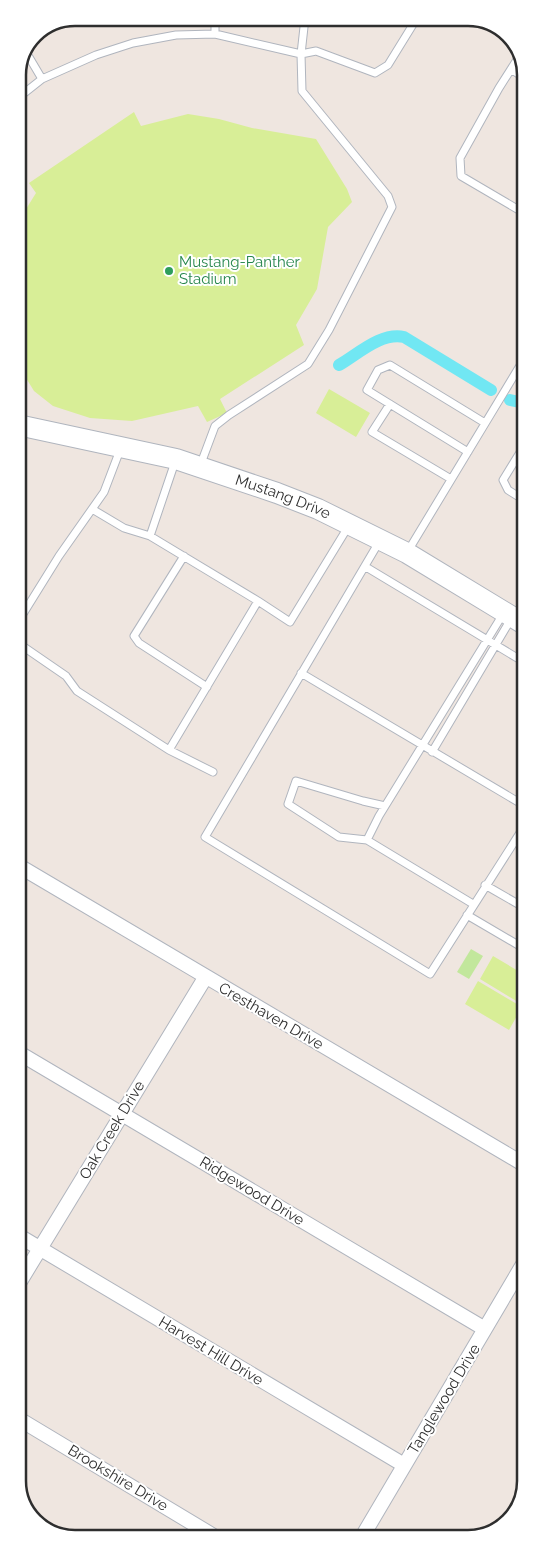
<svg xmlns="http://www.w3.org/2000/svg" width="543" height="1556" font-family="Raleway,sans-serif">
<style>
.green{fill:#c2e79c}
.pitch{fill:#d8ee97}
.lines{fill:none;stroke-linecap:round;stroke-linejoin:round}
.canal{stroke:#71e7f3;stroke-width:12}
.service-casing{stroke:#b0b5be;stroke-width:9}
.minor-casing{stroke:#b0b5be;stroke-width:16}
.secondary-casing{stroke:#b0b5be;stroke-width:22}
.service{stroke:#fff;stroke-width:7}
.minor{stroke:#fff;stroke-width:14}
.secondary{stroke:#fff;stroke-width:20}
.leisure-dot{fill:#2e9e5b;stroke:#fff;stroke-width:2}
.labels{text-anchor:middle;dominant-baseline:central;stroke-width:4;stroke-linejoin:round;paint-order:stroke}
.leisure-label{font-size:15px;fill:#27864d;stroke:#fff;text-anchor:start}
.street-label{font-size:15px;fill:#2e2e2e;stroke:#fff}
.rim{fill:none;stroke:#2e2e2e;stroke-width:2.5}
</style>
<rect width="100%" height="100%" fill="#efe6e0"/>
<!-- green -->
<path class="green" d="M471,949l12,7 -14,23 -12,-7z"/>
<!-- pitch -->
<path class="pitch" d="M134,112l7,14 47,-12 31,5 33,9 64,11 31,50 5,13 -24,25 -11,62 -21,36 8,20 -84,54 7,14 -20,9 -9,-16 -66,15 -42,-3 -37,-12 -19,-15 -16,-26v-143l18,-29 -7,-10z
M329,389l41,24 -14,24 -40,-24z
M493,956l32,19 -2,30 -43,-26z
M478,981l44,26 -13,23 -44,-26z"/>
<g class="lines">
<!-- canal -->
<path class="canal" d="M339,365c19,-11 42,-33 65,-28l87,53
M510,400l14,3"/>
<defs>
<path id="service" d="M491,25l18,14
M215,34v-16
M26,52l16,27
M520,55l-21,33 -39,70 1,18 63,37
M511,69l12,8
M18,98l24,-19 54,-24 37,-12 43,-8 39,-1 86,20 15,-3 59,22 13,-8 29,-47
M390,404l-18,28 79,47
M524,446l-21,34 5,10 16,10
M468,452l-101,-62 11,-20 12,-5 95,58
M200,466l15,-40 14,-11 79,-51 21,-34 63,-123 -4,-11 -86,-105 -1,-37 4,-36
M150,536l26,-77
M379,542l-174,295 225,137 95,-149
M408,551l116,-192
M184,556l-50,80 5,7 68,44
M366,567l158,95
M258,601l32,21 58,-95
M18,622l41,-66 45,-64 16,-42
M18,643l48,33 11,15 92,59 89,-149 -108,-65 -26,-8 -32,-19
M301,673l224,133
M169,750l44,22
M432,752l79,-133
M367,840l-28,-3 -51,-33 8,-23 67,20 22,5
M485,885l40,23
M473,904l-106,-64 12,-24 124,-202
M467,915l58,34"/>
<path id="minor" d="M19,866l506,299
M19,1053l466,276
M19,1236l385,229
M19,1283l186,-305
M19,1419l198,119
M362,1537l163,-276"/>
<g id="secondary">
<path id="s1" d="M18,425l158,34 101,34 41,16 89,44 117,71"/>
</g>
</defs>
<!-- service casing -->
<use href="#service" class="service-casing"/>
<!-- minor casing -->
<use href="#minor" class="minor-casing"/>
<!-- secondary casing -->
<use href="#secondary" class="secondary-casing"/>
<!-- service -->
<use href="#service" class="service"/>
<!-- minor -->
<use href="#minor" class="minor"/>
<!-- secondary -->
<use href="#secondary" class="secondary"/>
</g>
<!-- markers -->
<circle class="leisure-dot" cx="169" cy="271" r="5"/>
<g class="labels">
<!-- leisure labels -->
<g class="leisure-label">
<text x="179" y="262">Mustang-Panther<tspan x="179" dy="17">Stadium</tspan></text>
</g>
<!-- street labels -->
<g class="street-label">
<text stroke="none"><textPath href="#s1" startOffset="275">Mustang Drive</textPath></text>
<text transform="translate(271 1016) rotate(30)">Cresthaven Drive</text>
<text transform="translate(112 1130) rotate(-59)">Oak Creek Drive</text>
<text transform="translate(252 1191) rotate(31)">Ridgewood Drive</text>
<text transform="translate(211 1351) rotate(31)">Harvest Hill Drive</text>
<text transform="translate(444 1399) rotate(-59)">Tanglewood Drive</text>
<text transform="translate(118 1478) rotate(31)">Brookshire Drive</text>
</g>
</g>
<!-- crop -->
<path d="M0 0H543V1556H0ZM75 26H468A49 49 0 0 1 517 75V1481A49 49 0 0 1 468 1530H75A49 49 0 0 1 26 1481V75A49 49 0 0 1 75 26Z" fill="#fff" fill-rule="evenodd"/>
<path class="rim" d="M75 26H468A49 49 0 0 1 517 75V1481A49 49 0 0 1 468 1530H75A49 49 0 0 1 26 1481V75A49 49 0 0 1 75 26Z"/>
</svg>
